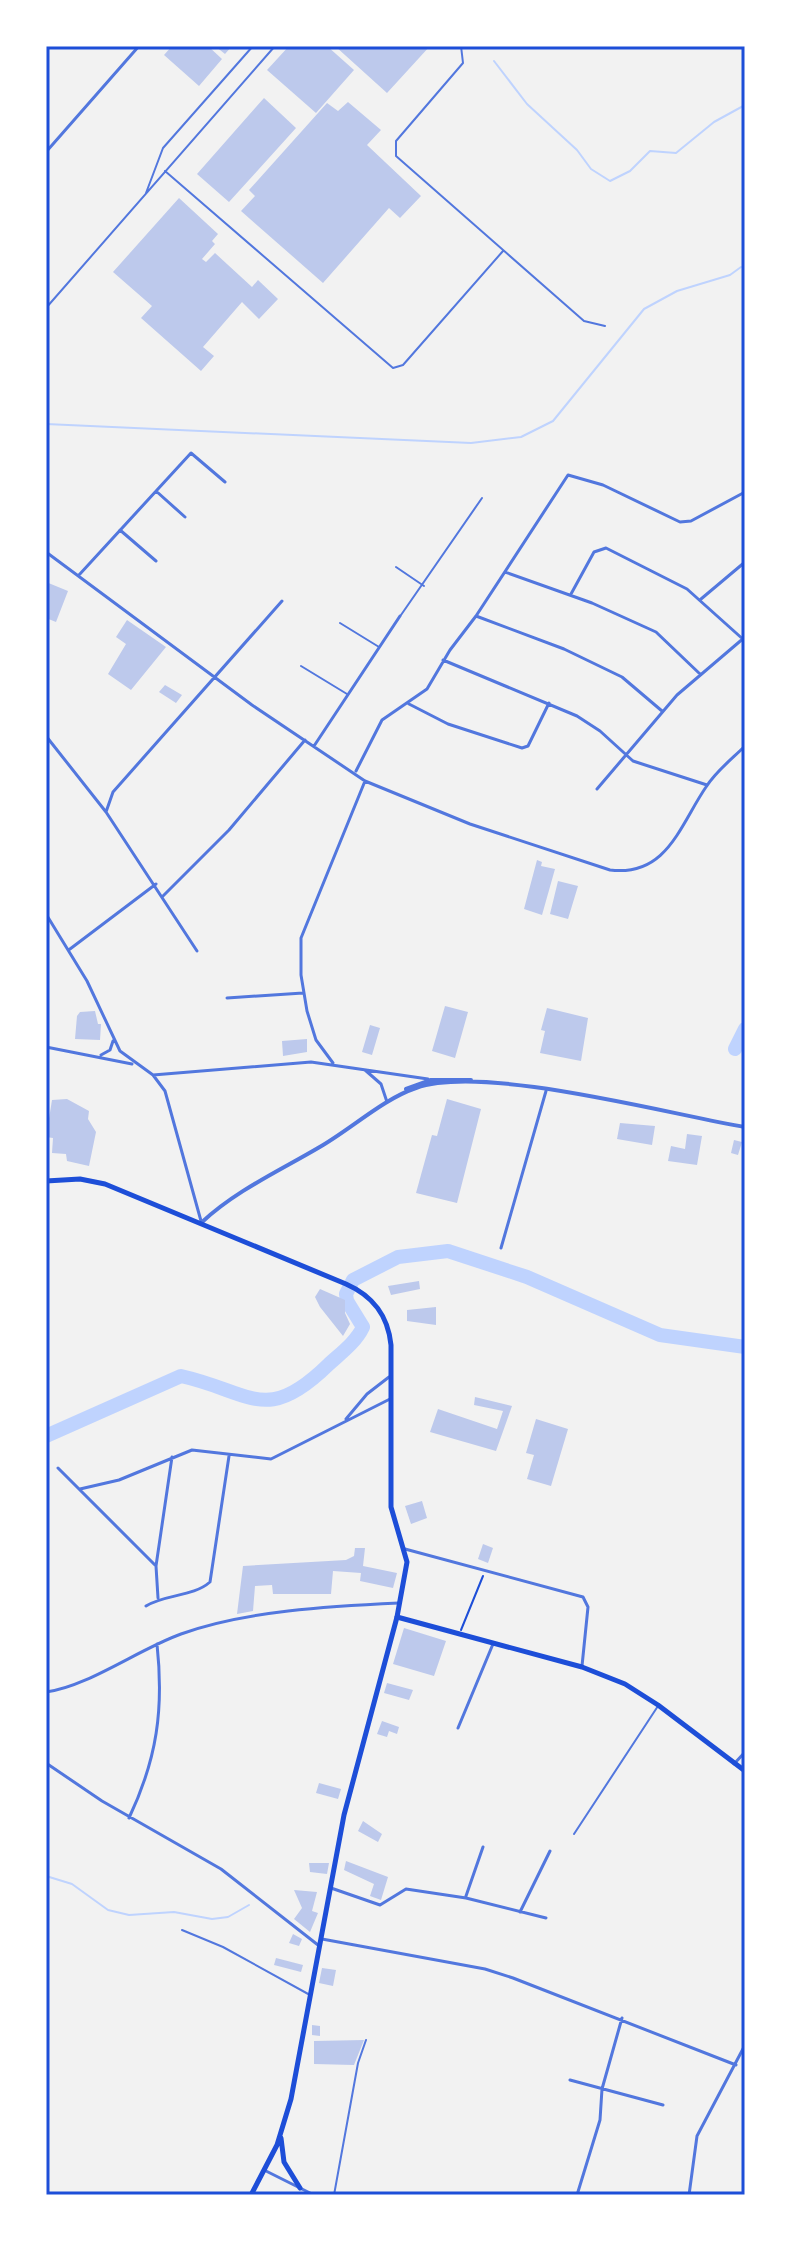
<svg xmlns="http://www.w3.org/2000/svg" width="791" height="2241" font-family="Overpass,sans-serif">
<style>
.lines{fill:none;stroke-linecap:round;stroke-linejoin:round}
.stream{stroke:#bfd3fe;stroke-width:2}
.river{stroke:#bfd3fe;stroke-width:14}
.building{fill:#bdc9ec}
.path{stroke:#1d4ed8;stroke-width:2}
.service{stroke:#5277de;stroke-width:2}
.minor{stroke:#5277de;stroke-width:3}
.tertiary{stroke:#5277de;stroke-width:4}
.secondary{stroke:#1d4ed8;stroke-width:5}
.primary{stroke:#1d4ed8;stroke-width:5}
.neatline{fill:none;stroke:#1d4ed8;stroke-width:3}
</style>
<rect width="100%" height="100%" fill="#f2f2f2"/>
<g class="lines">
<!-- stream -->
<path class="stream" d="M494,61l33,43 50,46 14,19 19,12 20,-10 20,-20 26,2 38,-31 31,-17
M46,424l425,19 50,-6 32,-16 91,-112 33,-18 53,-16 11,-8
M46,1876l26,8 36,26 21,5 45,-3 38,7 16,-2 21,-12"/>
<!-- river -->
<path class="river" d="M735,1049l10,-20
M46,1436l135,-60c71,16 85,50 148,-12 12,-11 27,-22 34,-37l-16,-26 -1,-7 7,-14 45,-23 50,-6 79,26 133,58 85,12"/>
</g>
<!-- building -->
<path class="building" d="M172,46h36l14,13 -23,27 -35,-31z
M215,46h17l-7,8z
M289,46h38l27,24 -38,43 -49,-43z
M335,46h95l-43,47z
M264,98l32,30 -67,74 -32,-28z
M348,102l33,28 -14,15 54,51 -21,22 -11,-10 -66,75 -82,-72 14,-15 -6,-6 78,-87 11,8z
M179,198l39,36 -6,7 3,3 -13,15 4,3 9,-9 37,34 6,-7 20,19 -19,20 -17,-17 -39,45 11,9 -13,15 -60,-53 11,-12 -39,-34z
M46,582l22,9 -12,31 -10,-4z
M127,620l39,27 -35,43 -23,-16 18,-30 -10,-7z
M165,685l17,10 -6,8 -17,-11z
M537,860l5,2 -1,4 14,3 -13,46 -18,-6z
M558,881l20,5 -10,33 -18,-5z
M445,1006l23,6 -13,46 -23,-7z
M547,1008l41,10 -7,43 -41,-8 5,-22 -4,-1z
M95,1011l3,13h3l-1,16 -25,-1 2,-23 3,-4z
M370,1025l10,3 -8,27 -10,-3z
M307,1039v13l-24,4 -1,-15z
M67,1099l22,12 -1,8 8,13 -7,34 -22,-5 -1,-7 -14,-1 1,-15 -7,-1 6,-37z
M447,1099l34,10 -24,94 -41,-10 16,-58 5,1z
M620,1123l35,3 -3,19 -35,-6z
M687,1134l15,2 -5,29 -29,-4 3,-15 14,3z
M734,1140l8,2 -4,13 -7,-2z
M419,1281l1,8 -29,6 -3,-9z
M320,1289l25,11v13l5,11 -7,12 -23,-29 -5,-10z
M436,1307v18l-29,-4v-11z
M475,1397l37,9 -16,45 -66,-19 8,-23 59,20 6,-18 -29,-6z
M536,1419l32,10 -17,57 -24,-7 7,-24 -8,-2z
M422,1501l5,17 -16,6 -6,-18z
M483,1544l10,4 -5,15 -10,-4z
M355,1548h10l-2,18 34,7 -4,15 -33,-7 1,-8 -28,-2 -2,23h-58l-1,-9 -17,1 -2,25 -16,3 6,-48 103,-6 8,-4z
M404,1628l42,13 -12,35 -41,-12z
M387,1683l26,7 -4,10 -25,-7z
M382,1721l17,6 -2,7 -8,-3 -2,6 -10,-3z
M319,1783l22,6 -3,10 -22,-6z
M363,1821l19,13 -4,8 -20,-11z
M346,1861l42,16 -7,23 -11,-4 4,-12 -30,-14z
M309,1863h20l-2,11 -17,-2z
M294,1890l23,2 -5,19 6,2 -8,19 -16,-13 8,-11z
M293,1934l9,5 -3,7 -10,-3z
M276,1958l27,7 -2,7 -27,-7z
M322,1968l14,2 -3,16 -14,-3z
M312,2025l8,1v10l-8,-1z
M364,2040l-10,25 -40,-1v-23z"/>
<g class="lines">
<!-- path -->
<path class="path" d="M461,1630l22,-54"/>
<!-- service -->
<path class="service" d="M461,46l2,17 -67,78v15l188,165 21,5
M165,171l228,197 10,-3 100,-114
M146,193l17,-45 90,-102
M46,308l229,-262
M396,567l28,19
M401,615l81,-117
M340,623l39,24
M301,666l46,28
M574,1834l84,-128
M182,1930l41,17 87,48
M334,2195l24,-132 8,-23"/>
<!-- minor -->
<path class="minor" d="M46,152l93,-106
M156,491l29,26
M120,530l36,31
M46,552l206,153 113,76 105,43 140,46c57,7 70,-45 96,-83 10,-16 26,-28 39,-41
M505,572l87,31 64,29 44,42
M79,575l112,-122 34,29
M571,594l23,-42 12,-4 81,41 58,52
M701,599l44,-37
M476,616l88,33 58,28 40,34
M443,660l134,56 23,15 33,30 74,24
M409,704l39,20 74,24 6,-2 21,-43
M46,736l60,76 91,139
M314,746l86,-130
M356,771l26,-51 45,-31 23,-39 26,-34 92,-141 35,10 77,37 11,-1 54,-29
M597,789l80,-94 68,-58
M106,812l7,-20 169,-191
M163,896l66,-66 76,-90
M46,914l41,67 33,70 33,24 12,16 36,130
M70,949l86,-65
M227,998l76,-5
M46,1047l86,17
M101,1055l9,-5 3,-9
M333,1063l-17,-23 -9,-29 -6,-36v-37l64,-157
M365,1070l16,14 6,18
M153,1075l158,-13 117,17
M501,1248l45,-157
M346,1419l21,-25 22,-17
M58,1468l98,98
M80,1489l39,-9 73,-30 79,9 119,-60
M405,1549l178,48 5,10 -6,59
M158,1598l-2,-32 16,-109
M146,1606c19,-12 47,-9 64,-24l19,-126
M46,1692c41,-5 93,-43 135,-58 63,-23 150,-28 218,-31
M458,1728l35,-84
M46,1763l56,38 119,68 97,76
M734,1764l11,-12
M129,1818c28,-59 35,-109 28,-174
M331,1888l49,17 26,-16 60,9 80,20
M466,1896l17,-49
M520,1912l30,-61
M322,1939l163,30 28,9 223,87
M570,2080l93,25
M264,2170l50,25
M577,2195l23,-75 2,-31 20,-71
M689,2195l8,-59 48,-91"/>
<!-- tertiary -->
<path class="tertiary" d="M406,1089l25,-9h40
M201,1223c34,-32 78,-52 117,-75 32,-18 65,-49 98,-60 68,-24 252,26 329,39"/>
<!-- secondary -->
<path class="secondary" d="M281,2138l3,24 16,26
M251,2195l26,-50 14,-46 53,-284 53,-198"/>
<!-- primary -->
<path class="primary" d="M46,1181l34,-2 25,5 241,100c27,12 42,31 45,61v162l16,55 -10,55 185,50 43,17 33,21 87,66"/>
</g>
<!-- border -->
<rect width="791" height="2241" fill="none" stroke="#ffffff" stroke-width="96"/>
<rect x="48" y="48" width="695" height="2145" class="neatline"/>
</svg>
